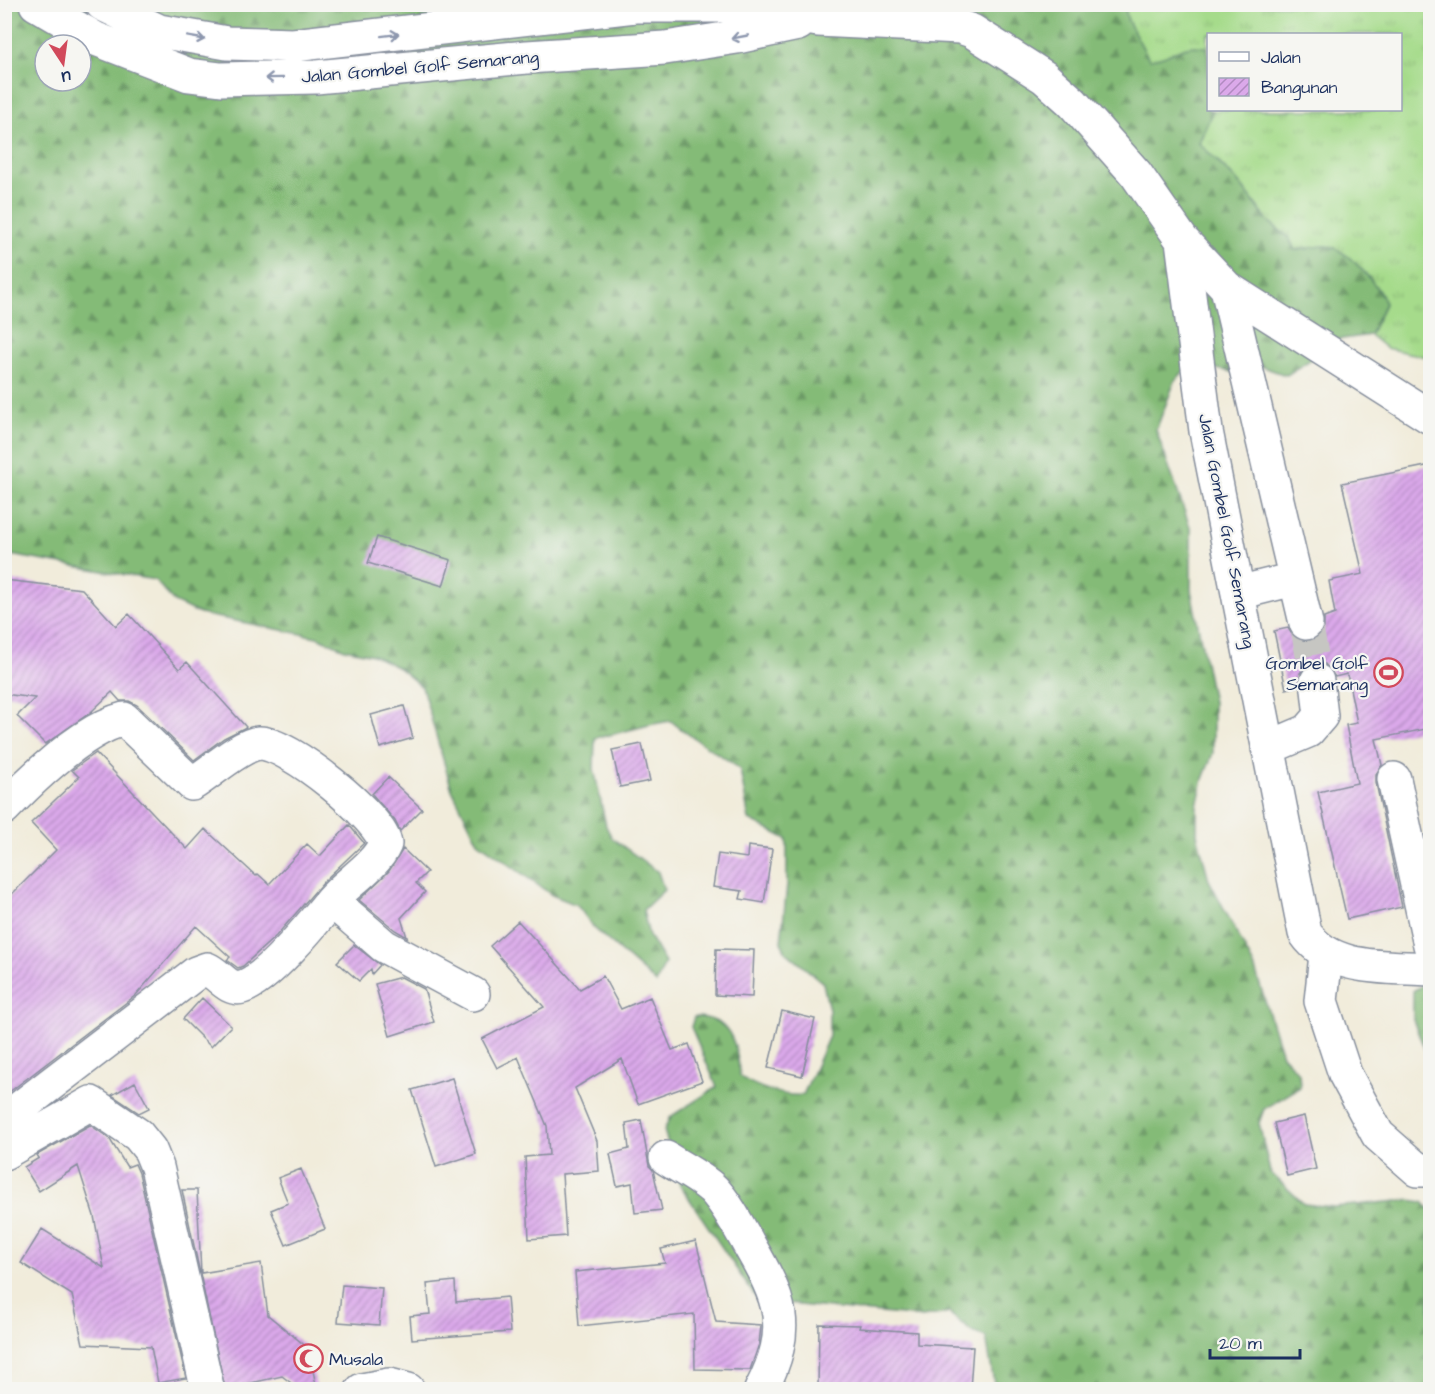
<svg xmlns="http://www.w3.org/2000/svg" width="1435" height="1394" font-family="'Architects Daughter',sans-serif">
<style>
.grass{fill:url(#grass-tufts);stroke:#608574;stroke-width:1.5}
.forest{fill:url(#forest-firs);stroke:#50756a;stroke-width:1.5;fill-rule:evenodd}
.building{fill:url(#building-hatch)}
.lines{fill:none;stroke-linecap:round;stroke-linejoin:round}
.minor-tunnel{stroke:#c6c6c2;stroke-width:33;stroke-dasharray:33 16;stroke-linecap:butt}
.minor-casing{stroke:#868e9c;stroke-width:36}
.minor{stroke:#fff;stroke-width:33}
.oneway{stroke:#8d97ae}
.labels{text-anchor:middle;dominant-baseline:central;stroke-width:4.5;stroke-linejoin:round;paint-order:stroke}
.street-label{font-size:18px;fill:#1b2f5e;stroke:#f6f6f2}
.poi-label{font-size:18px;fill:#1b2f5e;stroke:#f6f6f2;text-anchor:end}
</style>
<defs>
<pattern id="grass-tufts" width="24" height="20" patternUnits="userSpaceOnUse" patternTransform="scale(1.5)"><rect width="24" height="20" fill="#a6db8b"/><path d="M3 7l-1-3M5 7V3M7 7l1-3M15 17l-1-3M17 17v-4M19 17l1-3" fill="none" stroke="#8ebc7a"/></pattern>
<pattern id="forest-firs" width="22" height="20" patternUnits="userSpaceOnUse" patternTransform="scale(1.5)"><rect width="22" height="20" fill="#84bb77"/><path d="M5 1l3.5 6h-7zM16 11l3.5 6h-7z" fill="#6b9865"/></pattern>
<pattern id="building-hatch" width="6" height="6" patternUnits="userSpaceOnUse" patternTransform="scale(1.5)"><rect width="6" height="6" fill="#dba9ea"/><path d="M-1 1l2-2M0 6l6-6M5 7l2-2" fill="none" stroke="#b18ac1"/></pattern>
</defs>
<rect width="100%" height="100%" fill="#f6f6f2"/>
<filter id="ink" filterUnits="userSpaceOnUse"><feTurbulence type="fractalNoise" baseFrequency=".0167" numOctaves="2"/><feDisplacementMap in="SourceGraphic" scale="12" xChannelSelector="R" yChannelSelector="G"/><feConvolveMatrix kernelMatrix="1 2 1 2 8 2 1 2 1" color-interpolation-filters="sRGB"/></filter>
<filter id="wash" filterUnits="userSpaceOnUse"><feTurbulence type="fractalNoise" baseFrequency=".008" numOctaves="4" result="noise"/><feDisplacementMap in="SourceGraphic" scale="24" xChannelSelector="R" yChannelSelector="G"/><feGaussianBlur stdDeviation="1.35" result="paint"/><feColorMatrix in="noise" values="0 0 0 0 0 0 0 0 0 0 0 0 0 0 0 0 0 1.4 0 .05"/><feComposite in="paint" operator="in"/></filter>
<g filter="url(#wash)">
<rect width="100%" height="100%" fill="#f1ecdb"/>
<!-- grass -->
<path class="grass" d="M1124,5h306v356l-4,-4 -40,-9 -16,-13 15,-31c-11,-28 -36,-42 -59,-58l-31,4 -6,-12 -22,-18 -26,-35 -42,-42 14,-33h187v-76h-192v14c-26,-6 -36,10 -59,11l-21,-38z"/>
<!-- forest -->
<path class="forest" d="M1124,4l4,17 21,38c23,-1 34,-19 59,-11v62h5l-14,33 42,42 26,35 22,18 6,12c10,0 23,-5 32,-4 21,3 51,39 58,57l-15,32 -41,6 -11,8 -8,11 -23,15c-14,-3 -24,-10 -38,-11l-11,9 -27,-5 -27,3 -9,10 -19,49 35,100v60l22,112v51l-10,26 -6,27v28l12,46 45,86 28,89 17,18 1,14 -36,22 -5,14 11,49 34,32 30,3 75,-7 14,2 7,8v179h-435l-9,-52 -14,-5 -23,-19 -27,4 -164,-16 -78,-116 -16,-55 6,-13 47,-30 -26,-60 3,-10c39,0 42,27 46,59 14,11 44,21 63,19l26,-59v-26l-6,-27 -37,-31 -5,-10 6,-57v-46l-38,-19 -9,-51c-22,-17 -47,-29 -69,-48 -26,3 -50,13 -76,17l-1,31 12,57 6,12 46,34 6,18 -21,20 6,26 16,27 -9,20 -62,-55 -17,-23 -25,-10 -74,-53 -26,-52 -30,-103 -23,-19 -26,-13 -28,-6 -28,-12 -117,-23 -26,-12 -19,-22 -150,-26 -1,-549zM45,45h36v36h-36z
M1430,980v82l-17,-42v-29z"/>
<g id="blocks">
<!-- building -->
<path class="building" d="M1431,465v263l-55,11 6,26 -6,9v9l26,124 -55,12 -29,-127 39,-9 -11,-58 11,-2 -10,-49 -12,3 -10,-13 -11,-1 -8,3 -6,7 -1,13 -13,3 -12,-58 14,-3 5,8 8,5h9l8,-4 6,-9v-10l11,-4 -6,-33 34,-7 -21,-91z
M377,537l74,23 -8,26 -75,-23z
M4,580l78,9 34,37 13,-12 50,55 8,-7 59,65 -22,11 -30,22 -57,-55 -8,-4h-9l-8,-9 -21,20 -46,32 -28,-28 18,-18 -31,-4z
M404,706l9,32 -33,10 -9,-33z
M642,744l8,37 -30,6 -8,-37z
M96,753l91,96 18,-20 51,47 2,-2 11,10 38,-40 13,12 29,-31 15,18 -40,38 -48,55 -33,30 -5,2 -11,-8 3,-3 -34,-31 -60,69 -132,101v-194l52,-52 -25,-27 48,-46 -7,-7z
M388,777l34,32 -22,22 -5,-10 -23,-27z
M748,846l24,3 -8,54 -24,-4 2,-8 -29,-4 5,-33 29,4z
M403,849l24,23 -11,11 9,9 -24,26 6,19 -12,-7 -36,-30 30,-29z
M518,921l62,68 23,-13 18,33 29,-12 22,53 17,-6 13,37 -64,23 -16,-45 -47,29 22,53 2,30 -37,3 4,62 -37,3 -4,-82 24,-2 -2,-29 -29,-69 -21,11 -15,-29 62,-32 -54,-61z
M354,945l26,20 -8,9 -1,-5 -12,12 -22,-19z
M716,949l38,1 -2,47 -37,-2z
M401,977l23,12 10,33 -44,14 -15,-52z
M202,998l29,28 -20,21 -28,-28z
M782,1011l33,8 -13,57 -34,-8z
M452,1078l24,76 -40,13 -24,-77z
M135,1082l14,26 -10,5 -27,-18z
M1304,1116l12,53 -29,7 -13,-53z
M641,1120l8,46 4,4 9,40 -27,3 -3,-30 -15,3 -7,-32 19,-5 -3,-26z
M90,1125l19,13 18,29 8,-3 4,9 47,205 -28,5 -7,-36 -68,-3 -11,-49 -51,-32 21,-34 62,39 -10,-52 -16,-50 -39,25 -15,-24 15,-9 -2,-3z
M301,1169l24,60 -39,16 -15,-35 17,-7 -10,-25z
M182,1190h15l4,83 60,-10 7,52 40,33 9,41h-18l-17,-13 -57,13z
M696,1241l20,81 45,3 -2,19 -9,26 -55,-1 -1,-55 -115,12 -4,-54 90,-9 -4,-14z
M455,1281l1,21 51,-5 3,35 -98,7 -2,-23 20,-2 -3,-30z
M342,1285l40,3 -3,37 -41,-3z
M819,1324l41,1 -1,3 58,4v12l56,3 -3,42h-152z"/>
</g>
</g>
<g filter="url(#ink)">
<use href="#blocks" fill-opacity="0" stroke="#868e9c" stroke-width="1.5"/>
<g class="lines">
<!-- minor-tunnel -->
<path class="minor-tunnel" d="M1306,623l11,58"/>
<defs>
<path id="minor" d="M36,4l60,35 93,36 32,4 95,-2 211,-20 138,-9 72,-11 61,-13
M102,4l57,27 68,12 66,2 342,-39h96l87,14 142,7 12,4 72,46 28,25 64,72 46,66 24,191 99,502c27,39 82,33 125,36
M1182,240l45,48 203,129
M1227,288l79,335
M1238,593l56,-14
M1268,748l40,-17 13,-15 -4,-35
M1394,779l36,166
M4,808c29,-30 80,-79 120,-89l68,65c17,-10 48,-39 67,-41 27,-2 124,76 126,101 -10,23 -38,38 -54,57 -17,21 -64,79 -89,86 -14,4 -23,-13 -35,-18l-11,4 -192,147
M332,901l52,45 89,48
M1326,955l-5,46 24,73 33,61 40,35h12
M4,1153l87,-50 47,32 12,15 7,17 50,220
M666,1158c15,10 34,19 47,31 14,15 25,36 35,54 33,57 45,84 13,147
M362,1390l27,-5 19,5"/>
</defs>
<!-- minor casing -->
<use href="#minor" class="minor-casing"/>
<!-- minor -->
<use href="#minor" class="minor"/>
</g>
<!-- one-way arrows -->
<defs><path id="oneway-shaft" d="M-6 0H5M1.5-3L5.5 0L1.5 3" fill="none" stroke-width="1.6" stroke-linecap="round" stroke-linejoin="round" transform="scale(1.5)"/></defs>
<g class="oneway">
<use href="#oneway-shaft" transform="translate(390 35) rotate(-7)"/>
<use href="#oneway-shaft" transform="translate(740 37) rotate(169)"/>
<use href="#oneway-shaft" transform="translate(196 38) rotate(10)"/>
<use href="#oneway-shaft" transform="translate(274 78) rotate(179)"/>
</g>
</g>
<!-- icons -->
<defs>
<symbol id="stadium-ring" viewBox="-11 -11 22 22"><circle r="9.5" fill="#f6f6f2" stroke="#d1495b" stroke-width="1.5"/><path d="M0-5a6.5 5 0 1 0 0 10a6.5 5 0 1 0 0-10ZM-3.5-1.8h7v3.6h-7Z" fill="#d1495b"/></symbol>
<symbol id="mosque-ring" viewBox="-11 -11 22 22"><circle r="9.5" fill="#f6f6f2" stroke="#d1495b" stroke-width="1.5"/><path d="M3.5-4.9A6 6 0 1 0 3.5 4.9A5 5 0 1 1 3.5-4.9Z" fill="#d1495b"/></symbol>
</defs>
<g fill-rule="evenodd">
<use href="#stadium-ring" x="1372" y="656" width="33" height="33"/>
<use href="#mosque-ring" x="292" y="1342" width="33" height="33"/>
</g>
<g class="labels">
<!-- street labels -->
<g class="street-label">
<text transform="translate(420 67) rotate(-5)">Jalan Gombel Golf Semarang</text>
<text transform="translate(1227 531) rotate(79)">Jalan Gombel Golf Semarang</text>
</g>
<!-- poi labels -->
<g class="poi-label">
<text x="1368" y="663">Gombel Golf<tspan x="1368" dy="21">Semarang</tspan></text>
<text x="329" y="1359" text-anchor="start">Musala</text>
</g>
</g>
<!-- margin -->
<rect width="1435" height="1394" fill="none" stroke="#f6f6f2" stroke-width="24"/>
<!-- legend -->
<rect x="1207" y="33" width="195" height="78" fill="#f6f6f2" stroke="#9ea6b7" stroke-width="1.5"/>
<rect x="1219" y="52" width="30" height="9" fill="#ffffff" stroke="#9ea6b7" stroke-width="1.5"/>
<text x="1261" y="63" font-size="18" fill="#1b2f5e">Jalan</text>
<rect x="1219" y="78" width="30" height="18" fill="url(#building-hatch)" stroke="#9ea6b7" stroke-width="1.5"/>
<text x="1261" y="93" font-size="18" fill="#1b2f5e">Bangunan</text>
<!-- north arrow -->
<g transform="translate(63 63) rotate(167)"><circle r="28" fill="#f6f6f2" stroke="#9ea6b7" stroke-width="1.5"/>
<path d="M0-4.5L10 22L0 15L-10 22Z" fill="#d1495b"/>
<text y="-9" font-size="16" font-weight="bold" text-anchor="middle" fill="#1b2f5e">U</text>
</g>
<!-- scale -->
<path d="M1210 1349v9h90v-9" fill="none" stroke="#1b2f5e" stroke-width="3"/>
<text x="1219" y="1349" font-size="18" fill="#1b2f5e" stroke="#f6f6f2" stroke-width="4.5" paint-order="stroke">20 m</text>
</svg>
